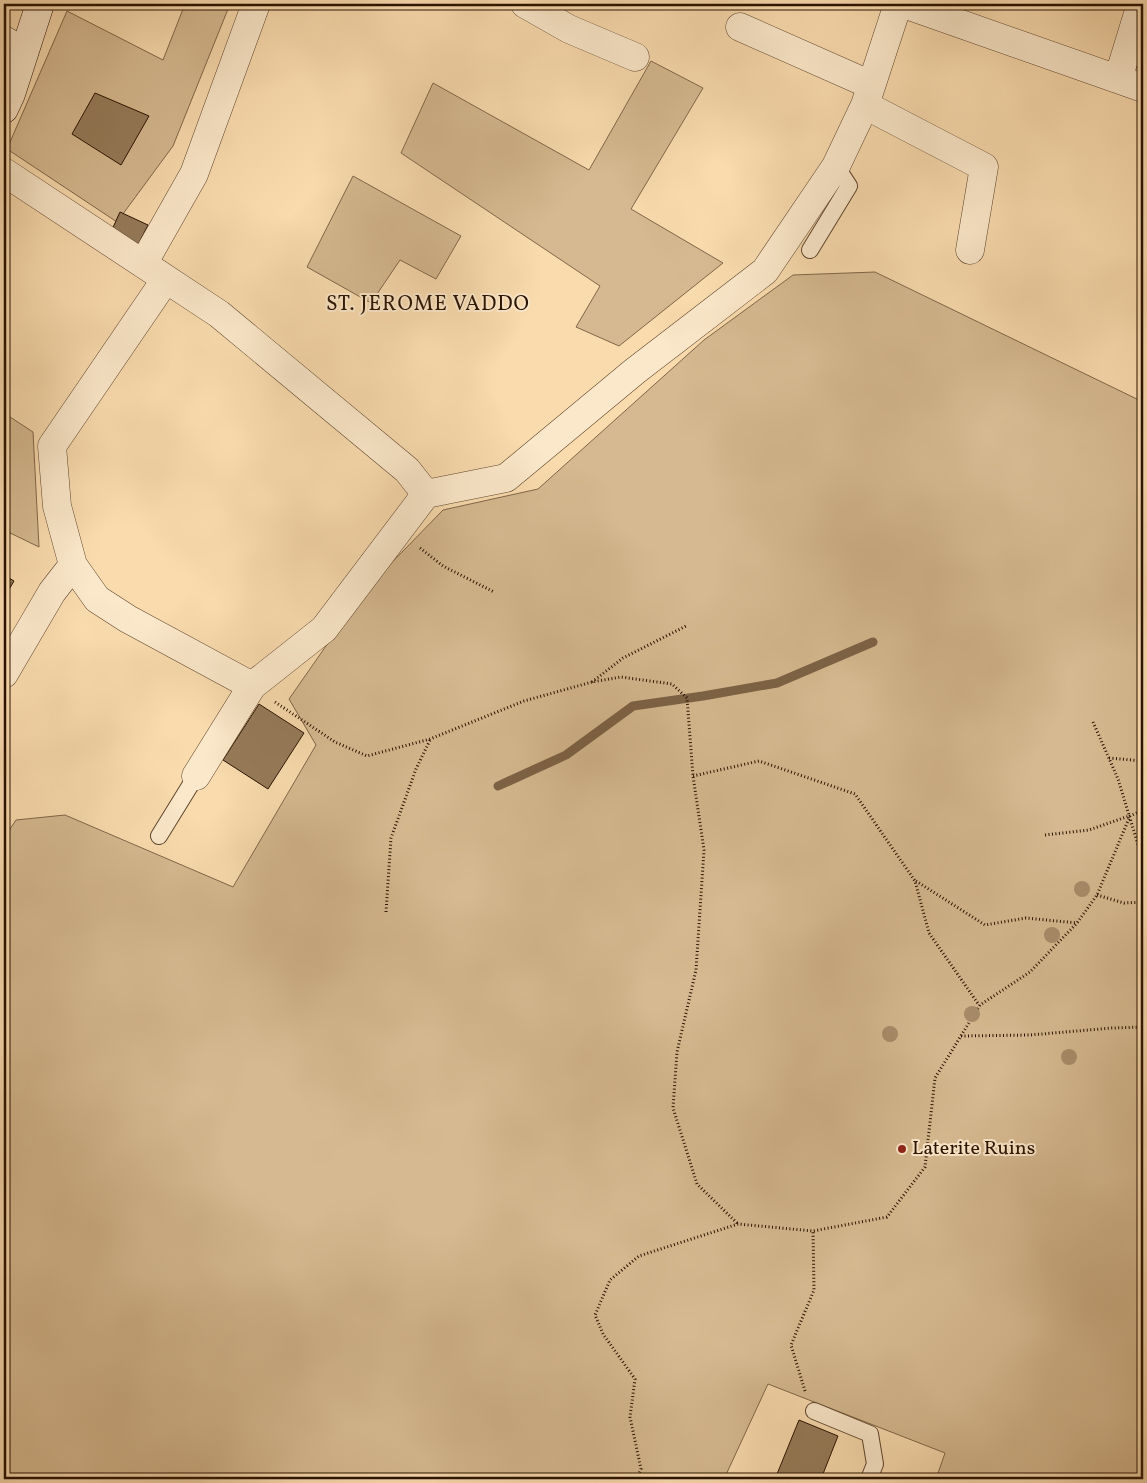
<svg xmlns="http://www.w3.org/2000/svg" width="1147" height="1483" font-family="Vollkorn,serif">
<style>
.green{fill:#d6b990;stroke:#806648}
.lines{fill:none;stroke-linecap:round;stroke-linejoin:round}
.stream{stroke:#7c6245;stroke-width:9}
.building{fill:#967b5a;stroke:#2a1200}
.service-casing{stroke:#5e442c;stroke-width:18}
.minor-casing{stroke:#5e442c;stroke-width:29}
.secondary-casing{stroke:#2a1200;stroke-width:29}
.path{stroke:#2a1200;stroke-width:3;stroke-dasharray:1 2.5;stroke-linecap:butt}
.service{stroke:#fbe8ca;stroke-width:16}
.minor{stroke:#fbe8ca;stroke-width:28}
.secondary{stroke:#fbe8ca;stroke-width:28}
.tree{fill:#a88c6a}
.poi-dot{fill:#8f2418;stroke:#fbe8ca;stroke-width:2}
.labels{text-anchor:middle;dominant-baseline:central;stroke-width:4;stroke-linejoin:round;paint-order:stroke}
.poi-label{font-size:20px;fill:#2a1200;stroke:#fbe8ca;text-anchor:start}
.neighbourhood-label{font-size:21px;letter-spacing:1px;fill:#2a1200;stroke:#fbe8ca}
</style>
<rect width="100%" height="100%" fill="#f9dbae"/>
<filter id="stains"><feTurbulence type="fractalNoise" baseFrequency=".004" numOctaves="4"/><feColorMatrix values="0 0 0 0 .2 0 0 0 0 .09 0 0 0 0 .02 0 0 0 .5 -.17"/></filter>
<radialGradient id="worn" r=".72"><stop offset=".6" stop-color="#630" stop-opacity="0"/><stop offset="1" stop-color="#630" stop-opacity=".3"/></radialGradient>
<!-- green -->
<path class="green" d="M185,4h45l-57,142 -56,76 -110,-73 60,-138 96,49z
M651,61l52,27 -72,121 92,54 -104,83 -43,-19 24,-41 -199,-133 32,-70 156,87z
M353,176l108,60 -25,43 -36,-19 -29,43 -64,-36z
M875,272l268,130v1077h-207l9,-26 -177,-69 -44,95h-720v-641l12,-18 49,-5 168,72 83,-142 -27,-46 76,-109 78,-80 95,-21 166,-149 89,-65z
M4,413l29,19 6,115 -35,-17z"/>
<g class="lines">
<!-- stream -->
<path class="stream" d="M498,786l68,-31 67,-49 70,-10 74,-13 96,-41"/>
</g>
<!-- building -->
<path class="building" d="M95,93l54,23 -28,49 -49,-31z
M120,212l28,13 -12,24 -26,-15z
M4,575l10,6 -10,17z
M259,704l45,29 -36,56 -45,-29z
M799,1420l39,16 -17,43h-46z"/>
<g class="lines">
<defs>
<path id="service" d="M810,250l39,-64 -13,-20
M159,836l37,-60
M814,1411l56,23 5,30 -6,15"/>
<path id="minor" d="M525,4l44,25 66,28
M904,4l239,84
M740,27l131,58
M4,40l20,12
M1118,79l23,-75
M865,105l119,62 -14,83
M4,172l215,142 188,156 19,24 80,-16 129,-107 130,-100 71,-105 29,-61 33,-101
M143,264l51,-90 62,-170
M166,279l-114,167 5,60 16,59 24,34 31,20 124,67 72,-57 102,-135
M4,674l48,-82 21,-27
M196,776l56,-90"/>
<path id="secondary" d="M4,109l7,-15 29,-90"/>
</defs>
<!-- service casing -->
<use href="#service" class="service-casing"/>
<!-- minor casing -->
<use href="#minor" class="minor-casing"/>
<!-- secondary casing -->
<use href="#secondary" class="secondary-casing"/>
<!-- path -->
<path class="path" d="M420,548l23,18 51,26
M592,682l31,-24 63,-32
M275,702l60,40 32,14 63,-17 94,-38 68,-19 29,-5 51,7 15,14 6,78 11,74 -8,120 -19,82 -4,56 24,76 41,40
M1093,722l25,57 25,82
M1109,758l34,3
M693,776l66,-15 96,33 60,87 14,52 50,72
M1045,835l44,-5 40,-14
M916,881l69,44 41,-7 51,5
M1097,895l27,8 19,-1
M386,912l5,-74 25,-69 14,-29
M961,1036l69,-1 82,-7 31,-1
M805,1391l-14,-46 23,-55 -1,-59
M637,1479l4,-10 -11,-52 5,-38 -32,-45 -8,-19 15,-35 29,-24 99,-32 75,7 74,-14 38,-50 10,-89 45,-73 50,-33 47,-49 20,-28 33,-79 13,-6"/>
<!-- service -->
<use href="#service" class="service"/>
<!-- minor -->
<use href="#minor" class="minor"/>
<!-- secondary -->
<use href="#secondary" class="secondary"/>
</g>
<!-- trees -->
<g class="tree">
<circle cx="1082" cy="889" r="8"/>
<circle cx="1052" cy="935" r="8"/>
<circle cx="972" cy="1014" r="8"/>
<circle cx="890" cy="1034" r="8"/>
<circle cx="1069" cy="1057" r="8"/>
</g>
<!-- markers -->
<circle class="poi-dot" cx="902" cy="1149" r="5"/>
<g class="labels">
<!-- poi labels -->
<g class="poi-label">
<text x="912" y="1149">Laterite Ruins</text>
</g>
<!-- neighbourhood labels -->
<g class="neighbourhood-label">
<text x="428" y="304">ST. JEROME VADDO</text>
</g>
</g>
<!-- margin -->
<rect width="1147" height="1483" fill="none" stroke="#f9dbae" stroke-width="20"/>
<rect x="5" y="5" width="1137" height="1473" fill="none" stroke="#2a1200" stroke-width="2.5"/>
<rect x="10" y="10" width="1127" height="1463" fill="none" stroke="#2a1200"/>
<rect width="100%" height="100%" filter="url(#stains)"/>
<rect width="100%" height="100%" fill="url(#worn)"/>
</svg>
